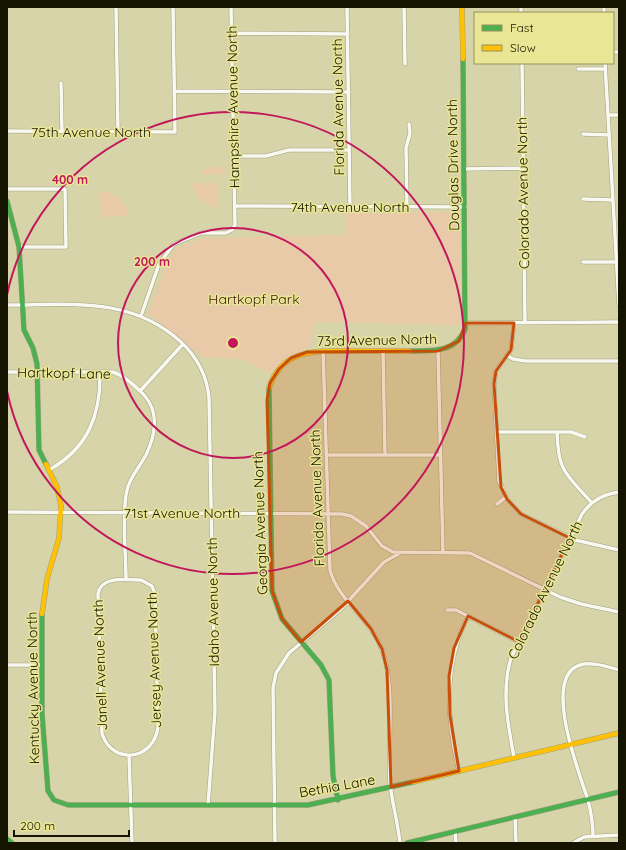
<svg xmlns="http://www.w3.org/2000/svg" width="626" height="850" font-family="Quicksand,sans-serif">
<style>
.green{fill:#e8caa9}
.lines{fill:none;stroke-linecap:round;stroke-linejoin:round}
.street-casing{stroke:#a1a07d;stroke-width:4.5}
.fast-casing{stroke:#a1a07d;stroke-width:5.5}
.slow-casing{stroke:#a1a07d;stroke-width:5.5}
.street{stroke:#f9f9f2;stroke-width:3.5}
.fast{stroke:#4caf50;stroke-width:4.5}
.slow{stroke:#ffc107;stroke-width:4.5}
.marked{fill:#c84f0a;fill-opacity:0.2;stroke:#c84f0a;stroke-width:3;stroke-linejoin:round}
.ring{fill:none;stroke:#c2185b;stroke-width:2}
.labels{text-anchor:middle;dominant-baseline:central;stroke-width:3;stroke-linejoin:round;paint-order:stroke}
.street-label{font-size:14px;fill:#151400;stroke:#e9e695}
.park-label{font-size:14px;fill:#421d09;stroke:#e9e695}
.centre{fill:#c2185b;stroke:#e9e695;stroke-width:2}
.ring-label{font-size:12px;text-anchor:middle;font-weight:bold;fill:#c2185b;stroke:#e9e695;stroke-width:3;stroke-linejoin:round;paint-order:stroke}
</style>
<rect width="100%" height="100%" fill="#d6d4a8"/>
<!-- green -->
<path class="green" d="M205,167h21v6l-24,2v-4h3z
M190,183h24l3,2v24l-18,-9z
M100,191c17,2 24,8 29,25l-25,1 -3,-2z
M459,212l2,113 -148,-3 -1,23 -42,28 -29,-14 -39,-2 -54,-43 21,-56 7,-10 28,-10 142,-3v-22z"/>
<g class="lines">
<defs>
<path id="street" d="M116,7l2,125
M347,7l3,200
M404,7l1,57
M521,7v6
M604,13v-6
M232,33l116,1
M613,52h6
M522,63l3,260
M605,63l14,242
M578,69h27
M61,83l1,48
M174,91l175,1
M608,115h11
M7,131l168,1 -2,-125
M583,134l26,1
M234,156h32l23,-6h60
M464,169l59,-1
M7,189h58l1,58h-47
M583,199l30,1
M235,206l230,1
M407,207l-1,-59 4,-15 -1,-9
M583,262h34
M7,305c63,0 124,-9 174,37 17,16 26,33 28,56l6,313 -7,94
M141,316l18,-52 15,-20 27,-11h25l6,-3 3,-5 -4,-218
M466,323l153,-1
M514,323l-3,27 -15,21 -2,13 5,97 8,18 14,15 54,26 44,10
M323,351l7,219c8,31 41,49 52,80 14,39 5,92 8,133 2,20 8,40 10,60
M383,351l2,104
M438,351l5,202
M508,356l5,3 12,2h94
M7,372h106c11,4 19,11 27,19 19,17 17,41 6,64 -7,13 -18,24 -20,40 -4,27 0,58 0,85
M140,391l43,-47
M496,432h75l14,5
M557,432c1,40 9,42 35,71
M326,455h114
M49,470c39,-22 52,-55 51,-98
M497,504l9,-7
M7,512l335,2 9,2 15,10 16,20 11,6 77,1 90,44 21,7 38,8
M141,580l11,6 3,8 3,133c-4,33 -45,39 -56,7l-4,-140c3,-19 29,-14 43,-14z
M447,610h9l63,32
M7,665h35
M129,755l3,88
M514,757c-6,-32 -13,-66 -3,-99l71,-144c9,-13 21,-20 37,-22
M459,771c-13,-52 -16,-106 9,-155
M515,817l1,26
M455,831l1,12
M593,836c0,-12 -2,-24 -5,-36 -8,-25 -47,-123 -8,-135 11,-4 28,2 39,5
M275,843l-2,-155 3,-15 13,-20 51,-43 44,-48 16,-9
M573,843l11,-6 35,-2"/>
<path id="fast" d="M7,201l12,46 5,83 9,18 4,16 2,86 7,14
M410,351c21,0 46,2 55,-22l-2,-270
M269,388l3,203 10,28 39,46 8,15 4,96 5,24
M42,614v99l6,78 6,9 14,5h240l105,-23
M7,839l5,4
M407,843l212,-51"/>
<path id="slow" d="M462,7l1,52
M269,388c13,-40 47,-37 82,-37 20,0 40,0 59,0
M42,614l5,-35 12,-41 2,-32 -4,-19 -11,-23
M413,782l206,-49"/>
</defs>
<!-- street casing -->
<use href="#street" class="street-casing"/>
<!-- fast casing -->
<use href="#fast" class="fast-casing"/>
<!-- slow casing -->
<use href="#slow" class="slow-casing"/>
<!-- street -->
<use href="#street" class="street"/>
<!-- fast -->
<use href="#fast" class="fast"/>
<!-- slow -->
<use href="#slow" class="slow"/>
</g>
<!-- marked area -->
<path class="marked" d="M466,323h48l-3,27 -15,21 -2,13 7,103 6,12 14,15 49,24 -51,104 -51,-26 -14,32 -5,28 1,39 9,56 -68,16 -4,-117 -5,-21 -11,-20 -23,-28 -47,41 -19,-23 -10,-28 -5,-191 3,-17 9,-14 12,-11 16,-6 131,-1 21,-10z"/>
<!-- distance rings -->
<g class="ring">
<circle cx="233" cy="343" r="115"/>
<path d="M7 295A231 231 0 1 1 7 391"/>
</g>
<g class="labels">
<!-- street labels -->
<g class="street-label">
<text transform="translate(233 107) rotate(-91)">Hampshire Avenue North</text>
<text transform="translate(338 107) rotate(-91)">Florida Avenue North</text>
<text x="91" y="132">75th Avenue North</text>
<text transform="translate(453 165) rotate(-91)">Douglas Drive North</text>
<text transform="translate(523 193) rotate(-91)">Colorado Avenue North</text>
<text x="350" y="207">74th Avenue North</text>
<text transform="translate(377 340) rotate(-1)">73rd Avenue North</text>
<text transform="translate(64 373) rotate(1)">Hartkopf Lane</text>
<text transform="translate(317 498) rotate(-92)">Florida Avenue North</text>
<text x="182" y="513">71st Avenue North</text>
<text transform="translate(260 523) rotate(-92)">Georgia Avenue North</text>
<text transform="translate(545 590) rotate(-64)">Colorado Avenue North</text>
<text transform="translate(213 602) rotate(-91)">Idaho Avenue North</text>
<text transform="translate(154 660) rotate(-92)">Jersey Avenue North</text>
<text transform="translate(100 665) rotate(-92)">Janell Avenue North</text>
<text transform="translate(33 688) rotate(-91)">Kentucky Avenue North</text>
<text transform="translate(337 786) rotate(-10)">Bethia Lane</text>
</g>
<!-- park labels -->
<g class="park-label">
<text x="254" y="299">Hartkopf Park</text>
</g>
</g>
<circle cx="233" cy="343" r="6" class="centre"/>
<g class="ring-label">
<text x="70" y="184">400 m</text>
<text x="152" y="266">200 m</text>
</g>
<!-- border -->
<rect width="626" height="850" fill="none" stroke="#151400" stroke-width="16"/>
<!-- legend -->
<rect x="474" y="12" width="140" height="52" fill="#e9e695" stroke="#949259"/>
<rect x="482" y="25" width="20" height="6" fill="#4caf50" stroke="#949259"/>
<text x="510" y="32" font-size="12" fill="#151400">Fast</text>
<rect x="482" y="45" width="20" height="6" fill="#ffc107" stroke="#949259"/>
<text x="510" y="52" font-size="12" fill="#151400">Slow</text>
<!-- scale -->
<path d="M14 830v6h115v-6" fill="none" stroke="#151400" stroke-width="2"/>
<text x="20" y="830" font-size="12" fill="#151400" stroke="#e9e695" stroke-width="3" paint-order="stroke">200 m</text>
</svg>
